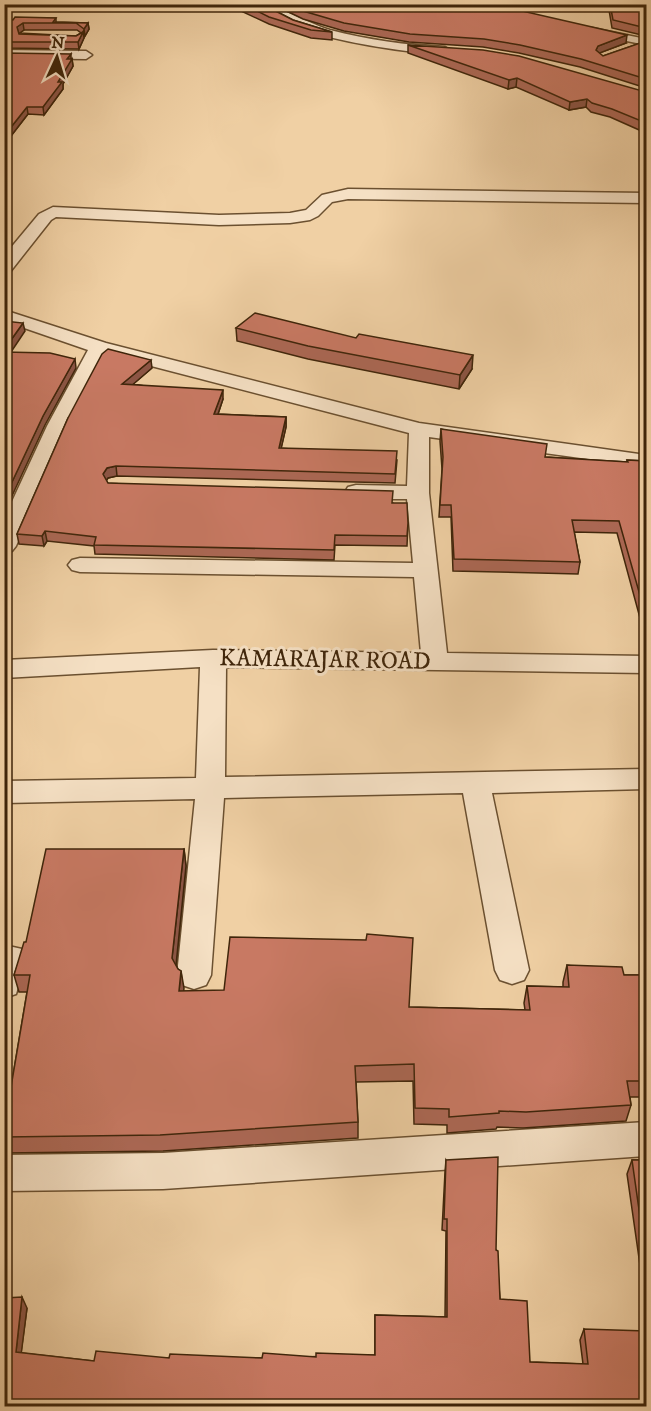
<svg xmlns="http://www.w3.org/2000/svg" width="651" height="1411" font-family="'IM FELL DW Pica',serif">
<style>
.lines{fill:none;stroke-linecap:round;stroke-linejoin:round}
.minor-casing{stroke:#6b5030;stroke-width:3}
.minor{fill:#f5e0c4;fill-rule:evenodd}
.wall{fill:#ac6855;stroke:#3f250a;stroke-width:1.5;fill-rule:evenodd}
.shaded-wall{fill:#8c5545;stroke:#3f250a;stroke-width:1.5}
.building{fill:#c87963;stroke:#3f250a;stroke-width:1.5}
.labels{text-anchor:middle;dominant-baseline:central;stroke-width:6;stroke-linejoin:round;paint-order:stroke}
.street-label{font-size:24px;fill:#3f250a;stroke:#f5e0c4}
</style>
<rect width="100%" height="100%" fill="#f0d0a4"/>
<filter id="stains"><feTurbulence type="fractalNoise" baseFrequency=".00333" numOctaves="4"/><feColorMatrix values="0 0 0 0 .2 0 0 0 0 .09 0 0 0 0 .02 0 0 0 .5 -.17"/></filter>
<radialGradient id="worn" r=".72"><stop offset=".6" stop-color="#630" stop-opacity="0"/><stop offset="1" stop-color="#630" stop-opacity=".3"/></radialGradient>
<g class="lines">
<defs>
<path id="minor" d="M251,4c27,0 53,18 79,26 38,10 76,15 115,17l6,4c-8,7 -26,2 -36,1 -43,-5 -131,-19 -164,-48z
M592,28l54,11v6l-58,-12v-4z
M4,50l82,1 6,4 -6,4 -82,-1z
M348,189l298,4v10l-298,-4 -16,3 -14,14 -8,4 -20,3 -71,2 -163,-8 -5,3 -41,52 -6,1v-17l35,-42 14,-7 166,8 71,-2 16,-3 16,-15z
M4,310l102,33 313,80 227,32v12l-217,-30v56l18,160 199,3v17l-420,-6 -1,110 421,-8v20l-154,4 37,177 -5,10 -12,4 -12,-4 -5,-10 -32,-177 -239,5 -13,177 -5,10 -12,4 -12,-4 -5,-10 18,-176 -191,4v-22l192,-3 4,-111 -196,11v-18l209,-10 208,3 -7,-76 -334,-5 -8,-2 -4,-5 4,-5 8,-2 333,5 -6,-64h-51l-8,-2 -3,-5 3,-5 8,-2 51,1 2,-53 -304,-79 -38,72 -51,120 -4,5 -8,2v-34l43,-93 41,-76 -84,-29z
M4,945l18,4 4,10 -10,35 -12,4z
M646,1122v34l-483,33 -159,2v-36l159,-2z"/>
</defs>
<!-- minor casing -->
<use href="#minor" class="minor-casing"/>
<!-- minor -->
<use href="#minor" class="minor"/>
</g>
<!-- wall -->
<path class="wall" d="M226,4h36l31,16 39,12v8l-21,-2 -42,-14z
M272,4h220l134,39 -27,10 4,3 43,-15v47l-66,-21 -61,-14 -36,-6 -74,-5 -65,-11 -41,-12z
M503,4h24l-6,4z
M608,4h38v32l-34,-8z
M56,18v4l32,1 1,6 -4,7 -2,-2 1,4 -5,11 -75,-1v-28zM24,30h53l4,3 -5,3 -57,-3z
M408,45l238,47v41l-36,-16 -19,-5 -5,-5 -17,3 -53,-23 -8,2 -100,-36z
M4,53l68,6 1,7 -10,18v5l-19,26 -16,-1 -24,31z
M236,328l120,10 116,31 -13,20 -151,-30 -71,-18z
M152,368l-19,16 90,15 -5,15 68,3v10l-5,21 116,12 -2,23 -278,-7 -9,2 -2,3 2,2 285,20 15,20 -1,23 -72,-1 -1,15 -239,-6 -1,-8 -47,-5 -3,5 -25,-2 -2,-10 51,-116z
M441,429l104,28 82,5v-2l19,1v157h-6l-23,-85 -43,-1 6,30 -2,12 -125,-3 -2,-54h-12l3,-48 -2,-28z
M184,849l2,17 -10,99 2,4 3,2 2,20 226,16 116,3 -1,-7 3,-17 36,1v-5l4,-17 57,10h22v122h-16l1,8 -5,16 -103,7 -26,-1 -1,2 -49,4v-8l-33,-1 -1,-43 -57,1 2,40v16l-195,13 -159,2v-66h7l16,-95h-8l-5,-17 12,-33z
M446,1160l50,90 4,49 30,63 53,2 -3,-24 4,-11 62,78h-642l23,-99 -6,45 73,8 75,-3h93l113,-3v-40l70,2 1,-86 -4,-1 3,-58z
M632,1160h14v105h-6l-13,-91z"/>
<!-- shaded-wall -->
<path class="shaded-wall" d="M521,4h6l-6,4z
M23,23l1,7 -6,4 -1,-7z
M88,23l1,6 -4,7 -1,-7z
M83,32l1,6 -5,11 -1,-7z
M627,35l-1,8 -29,11 -1,-4 2,-4z
M71,54v7l1,-2 1,7 -10,18v5l-19,26 -1,-8 15,-25 9,-23z
M517,78l-1,9 -8,2 1,-9z
M587,99l-1,8 -17,3 1,-8z
M27,107l1,7 -24,31v-9z
M23,323l2,8 -20,30 -1,-11z
M473,355l-1,14 -13,20 1,-14z
M75,359l1,9 -31,57 -41,88v-14l39,-83z
M151,360l1,8 -29,25 -1,-9z
M223,390v9l-8,24 -1,-9z
M286,417v10l-7,31v-10z
M116,466l1,10 -9,2 -4,6 -1,-10 4,-6z
M45,531l2,10 -3,5 -2,-10z
M184,849l2,17 -11,109 -3,-17z
M181,971l3,17 -2,19 -3,-16z
M22,1297l5,11 -7,55 -4,-11z"/>
<!-- building -->
<path class="building" d="M243,4h19l31,16 39,12 -21,-2 -42,-13z
M288,4h204l135,31 -29,11 -2,4 7,6 43,-15v38l-65,-20 -61,-14 -36,-6 -74,-5 -66,-11 -41,-12z
M610,4h36v24l-33,-8z
M15,17l41,1 -3,4 35,1 -4,6 -8,-6h-53l-6,4 2,7 57,2 7,-4 -5,10h-74v-22h9z
M408,45l75,5 36,6 127,36v31l-34,-14 -20,-6 -5,-4 -17,3 -53,-24 -8,2z
M4,53l67,1 -4,5h5l-14,23h4l-19,25h-16l-23,29z
M255,313l101,25 3,-4 114,21 -13,20 -152,-29 -72,-18z
M4,321l19,2 -19,27z
M108,349l43,11 -29,24 101,6 -9,24 72,3 -7,31 118,3 -2,23 -279,-8 -9,2 -4,6 5,9 285,8 -1,12h15l1,20 -1,13 -72,-1 -1,15 -240,-5 2,-8 -51,-6 -3,5 -25,-2 51,-116 34,-64z
M4,352l46,1 25,6 -32,57 -39,83z
M441,429l106,15 -2,13 83,5 -1,-2 19,1v145h-3l-24,-85 -47,-1 8,42 -126,-3 -3,-54h-11l3,-48z
M46,849h138l-12,109 6,11 3,2 -2,20 45,-1 6,-53 136,3 1,-6 46,4 -4,69 121,3 -3,-24 42,1 -2,-22 55,2 2,8h22v106h-19l4,24 -105,7 -27,-1v2l-50,4v-8l-34,-1 -1,-44 -59,2 3,56 -198,13 -156,2v-50h7l19,-112h-16l10,-33h2z
M498,1157l-2,93 2,1 2,48 27,2 3,61 58,2 -4,-35 62,2v76h-642v-109l18,-1 -6,55 78,9 2,-10 73,7 1,-4 92,4 1,-5 53,4v-4l59,2v-40l72,2v-98h-3l2,-59z
M632,1160h14v92h-1z"/>
<g class="labels">
<!-- street labels -->
<g class="street-label">
<text transform="translate(325 660) rotate(1)">KAMARAJAR ROAD</text>
</g>
</g>
<!-- margin -->
<rect width="651" height="1411" fill="none" stroke="#f0d0a4" stroke-width="24"/>
<rect x="6" y="6" width="639" height="1399" fill="none" stroke="#3f250a" stroke-width="3"/>
<rect x="12" y="12" width="627" height="1387" fill="none" stroke="#3f250a" stroke-width="1.5"/>
<!-- north arrow -->
<g transform="translate(57 57) rotate(4)" stroke="#f5e0c4" stroke-width="4.5" paint-order="stroke">
<path d="M0-4.5L10 22L0 15L-10 22Z" fill="#3f250a"/>
<text y="-9" font-size="16" font-weight="bold" text-anchor="middle" fill="#3f250a">N</text>
</g>
<rect width="100%" height="100%" filter="url(#stains)"/>
<rect width="100%" height="100%" fill="url(#worn)"/>
</svg>
